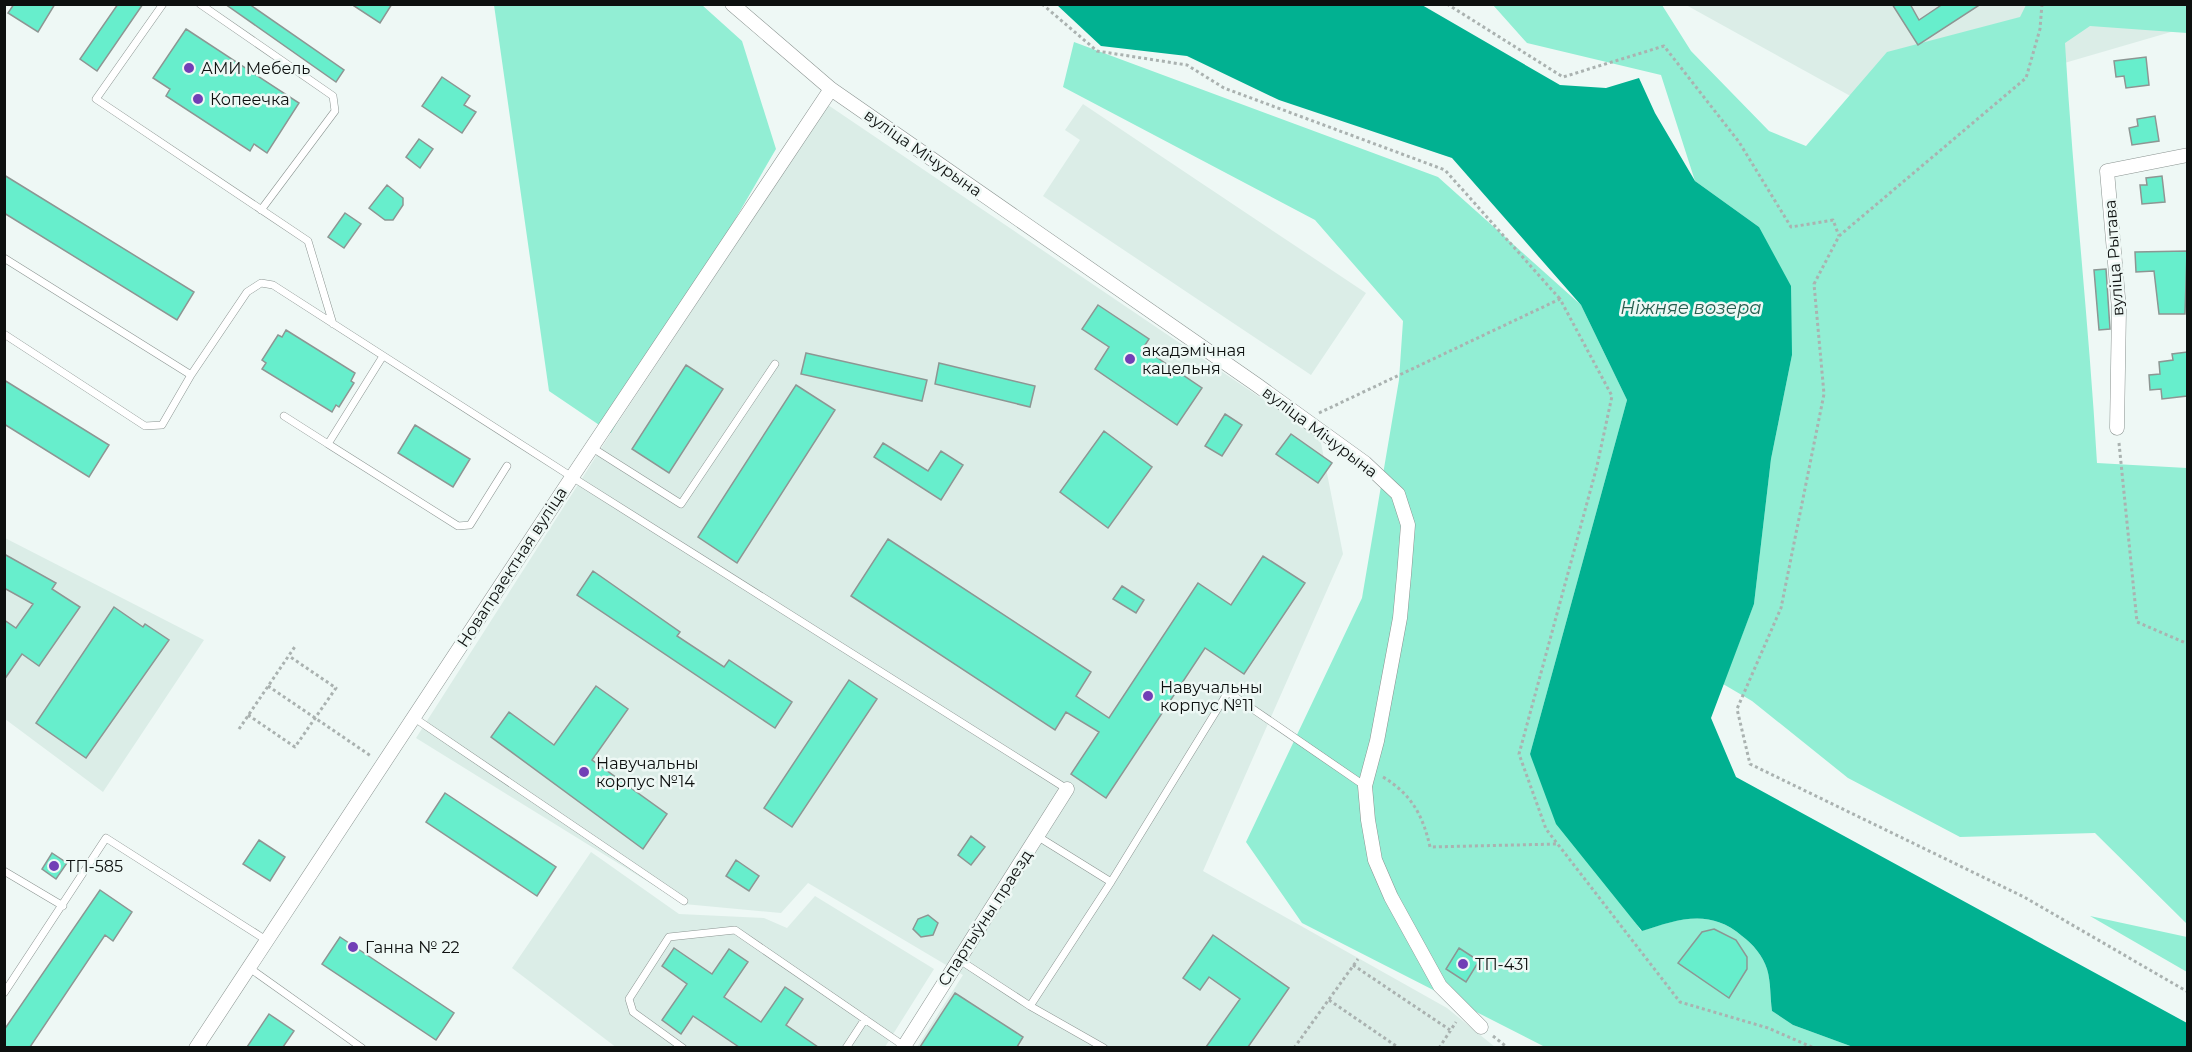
<svg xmlns="http://www.w3.org/2000/svg" width="2192" height="1052" font-family="Montserrat,sans-serif">
<style>
.built{fill:#dbede7}
.green{fill:#92eed4}
.water{fill:#01b191}
.building{fill:#67eecc;stroke:#8d9693;stroke-width:1.5}
.lines{fill:none;stroke-linecap:round;stroke-linejoin:round}
.service-casing{stroke:#8b9491;stroke-width:8}
.minor-casing{stroke:#8b9491;stroke-width:15}
.path{stroke:#aab2b0;stroke-width:3;stroke-dasharray:3 3;stroke-linecap:butt}
.service{stroke:#fff;stroke-width:7}
.minor{stroke:#fff;stroke-width:14}
.poi-dot{fill:#713fb6;stroke:#eef8f5;stroke-width:2}
.labels{text-anchor:middle;dominant-baseline:central;stroke-width:5;stroke-linejoin:round;paint-order:stroke}
.poi-label{font-size:16px;fill:#0d100f;stroke:#eef8f5;text-anchor:start}
.street-label{font-size:16px;fill:#0d100f;stroke:#eef8f5}
.water-label{font-size:18px;font-style:italic;fill:#265e4f;stroke:#eef8f5}
</style>
<rect width="100%" height="100%" fill="#eef8f5"/>
<!-- built -->
<path class="built" d="M2187,4l1,23 -151,44 -183,27 -168,-93z
M1083,104l283,189 -55,82 -268,-179 37,-56 -15,-10z
M828,105l492,333 23,116 -140,317 244,137 48,39h-578l46,-72 -155,-92 -27,30 -97,-9 -268,-166 195,-305z
M5,538l199,102 -101,152 -98,-73z
M591,852l88,62 85,4 23,10 28,-32 119,73 -49,78 -268,1 -105,-80z"/>
<!-- green -->
<path class="green" d="M494,5h208l40,36 34,108 -165,284 -62,-42z
M1493,5h169l29,46 78,80 37,15 81,-94 133,-35 6,-12h161v28l-97,-7 -25,17c8,140 24,280 32,420l90,5v456l-92,-91 -135,4 -112,-59 -96,-77 -29,-17 31,-80 17,-145 21,-104 -33,-128 -64,-46 -34,-106 -134,-32z
M1074,42l364,135 143,128 46,95 -97,354 111,177c37,-12 69,-23 101,5 11,8 21,20 25,33 4,13 3,29 5,42l21,14 60,22h-308l-243,-124 -56,-81 116,-244 37,-218 4,-59 -88,-101 -252,-133z
M2090,916l97,21v35z"/>
<!-- water -->
<path class="water" d="M1057,5h365l138,80 46,3 33,-10 16,35 40,68 64,46 32,59 1,69 -21,104 -17,145 -43,114 25,59 451,246v24h-334l-60,-22 -21,-14c-2,-13 -1,-29 -5,-42 -4,-13 -14,-25 -25,-33 -32,-28 -64,-17 -100,-5l-86,-107 -26,-70 97,-354 -46,-95 -129,-147 -173,-58 -92,-44 -86,-10z"/>
<!-- building -->
<path class="building" d="M14,4h41l-17,28 -30,-19z
M118,4h25l-46,67 -17,-12z
M225,4h24l95,66 -8,12z
M351,4h41l-12,19z
M1892,4h18l9,16 24,-16h38l-63,41z
M186,29l113,74 -32,50 -13,-9 -4,7 -84,-55 4,-7 -17,-11z
M2146,57l3,28 -23,3 -2,-12 -8,1 -2,-16z
M442,77l28,19 -6,9 12,7 -14,21 -40,-27z
M2155,116l4,25 -27,4 -3,-17 9,-2 -1,-7z
M419,139l14,10 -13,19 -14,-11z
M4,175l190,117 -17,28 -173,-107z
M2162,176l3,26 -23,2 -2,-19h7l-1,-7z
M387,185l16,13v7l-10,15h-8l-16,-12z
M345,213l16,11 -17,24 -16,-11z
M2187,251l-2,63h-26l-5,-43 -18,1 -1,-20z
M2106,269l4,60 -11,1 -5,-60z
M1098,305l51,34 -6,9 59,40 -25,37 -82,-56 14,-22 -27,-18z
M286,330l69,43 -4,8 3,2 -15,24 -3,-2 -4,7 -70,-43 4,-6 -4,-3 16,-25 4,2z
M2187,352v44l-25,3 -1,-10 -11,1 -1,-15 11,-1 -1,-12 14,-2 -1,-6z
M806,353l121,27 -5,21 -121,-27z
M939,363l96,23 -5,21 -95,-23z
M686,365l37,24 -54,84 -37,-24z
M4,380l105,65 -20,32 -85,-53z
M796,385l39,25 -98,153 -39,-26z
M1225,414l17,11 -20,31 -17,-10z
M415,425l55,34 -17,28 -55,-34z
M1104,431l48,36 -44,61 -48,-36z
M1291,434l41,29 -14,20 -42,-29z
M883,443l45,28 13,-20 22,14 -22,35 -67,-43z
M888,539l203,133 -15,24 33,22 89,-135 33,22 32,-49 42,27 -61,91 -39,-26 -99,150 -35,-24 28,-42 -33,-20 -11,18 -204,-134z
M4,554l52,29 -4,6 28,18 -41,59 -17,-12 -18,26v-60l12,8 17,-24 -29,-16z
M593,571l87,61 -3,4 47,31 5,-7 63,42 -17,26 -198,-133z
M1122,586l22,14 -8,13 -23,-14z
M114,607l29,20 2,-3 24,16 -83,118 -50,-35z
M849,680l28,19 -85,128 -28,-19z
M596,686l32,23 -36,51 75,54 -24,35 -152,-112 18,-25 45,33z
M445,793l111,74 -19,29 -111,-74z
M971,836l14,11 -14,18 -13,-10z
M259,840l26,17 -15,24 -27,-17z
M52,853l15,10 -11,16 -14,-10z
M736,860l23,16 -10,15 -23,-15z
M100,890l32,22 -19,29 -8,-6 -75,112h-26v-17z
M928,915l10,8 -5,12 -12,2 -8,-8 5,-10z
M1714,929l22,11 11,17v12l-18,29 -51,-35 24,-31z
M1213,935l76,53 -41,59h-42l34,-48 -31,-22 -9,13 -17,-12z
M340,937l114,76 -18,27 -114,-76z
M674,948l38,26 17,-25 19,13 -24,35 37,25 24,-35 18,12 -17,26 32,22h-79l-46,-31 -12,18 -19,-14 25,-36 -25,-18z
M1459,948l20,13 -13,21 -20,-13z
M955,993l68,44 -6,10h-97z
M269,1014l25,17 -11,16h-36z"/>
<g class="lines">
<defs>
<path id="service" d="M163,4l-67,95 212,142 25,83
M200,4l133,92 2,15 -74,99
M4,258l187,117 56,-83 14,-9 12,2 299,192 495,312
M4,334l141,92 17,-1 29,-50
M284,416l44,28 55,-88
M328,444l130,82 12,-1 37,-59
M591,447l90,57 94,-140
M413,717l271,184
M1037,836l74,46 117,-190 137,94
M4,871l59,35
M958,959l72,47 81,-124
M248,967l114,81
M4,993l102,-155 160,102
M1030,1006l74,42
M683,1048l-50,-36 -4,-13 40,-62 66,-7 169,116
M846,1048l19,-29"/>
<path id="minor" d="M732,4l99,85 426,296 108,78 33,31 10,31 -4,50 -4,43 -23,123 -12,45 3,34 7,40 16,37 49,89 41,41
M2117,428l2,-119 -12,-138 81,-16
M196,1048l376,-571 259,-388
M903,1048l164,-259"/>
</defs>
<!-- service casing -->
<use href="#service" class="service-casing"/>
<!-- minor casing -->
<use href="#minor" class="minor-casing"/>
<!-- path -->
<path class="path" d="M1042,4l55,47 90,14 37,23 221,82 115,129
M1447,4l116,73 101,-31 75,96 52,85 42,-7 6,16
M2042,4l-2,25 -14,49 -187,158 -25,48 10,110 -43,214 -44,101 13,55 274,133 164,95
M1319,413l241,-114 52,97 -15,70 -78,288 27,75 134,173 88,26 46,20
M2119,443l18,179 51,22
M268,686l103,70
M248,715l47,32 41,-59 -47,-32
M239,729l57,-84
M1383,777c28,17 40,38 47,70l127,-3
M1353,965l97,65
M1329,1000l70,48
M1493,1036l15,12
M1294,1048l64,-89
M1439,1048l17,-26"/>
<!-- service -->
<use href="#service" class="service"/>
<!-- minor -->
<use href="#minor" class="minor"/>
</g>
<!-- markers -->
<g class="poi-dot">
<circle cx="189" cy="68" r="6"/>
<circle cx="198" cy="99" r="6"/>
<circle cx="1130" cy="359" r="6"/>
<circle cx="1148" cy="696" r="6"/>
<circle cx="584" cy="772" r="6"/>
<circle cx="54" cy="866" r="6"/>
<circle cx="353" cy="947" r="6"/>
<circle cx="1463" cy="964" r="6"/>
</g>
<g class="labels">
<!-- poi labels -->
<g class="poi-label">
<text x="201" y="68">АМИ Мебель</text>
<text x="210" y="99">Копеечка</text>
<text x="1142" y="350">акадэмічная<tspan x="1142" dy="18">кацельня</tspan></text>
<text x="1160" y="687">Навучальны<tspan x="1160" dy="18">корпус №11</tspan></text>
<text x="596" y="763">Навучальны<tspan x="596" dy="18">корпус №14</tspan></text>
<text x="66" y="866">ТП-585</text>
<text x="365" y="947">Ганна № 22</text>
<text x="1475" y="964">ТП-431</text>
</g>
<!-- street labels -->
<g class="street-label">
<text transform="translate(923 153) rotate(35)">вуліца Мічурына</text>
<text transform="translate(2114 258) rotate(-94)">вуліца Рытава</text>
<text transform="translate(1320 432) rotate(37)">вуліца Мічурына</text>
<text transform="translate(512 567) rotate(-57)">Новапраектная вуліца</text>
<text transform="translate(985 918) rotate(-57)">Спартыўны праезд</text>
</g>
<!-- water labels -->
<g class="water-label">
<text x="1691" y="308">Ніжняе возера</text>
</g>
</g>
<!-- border -->
<rect width="2192" height="1052" fill="none" stroke="#0d100f" stroke-width="12"/>
</svg>
